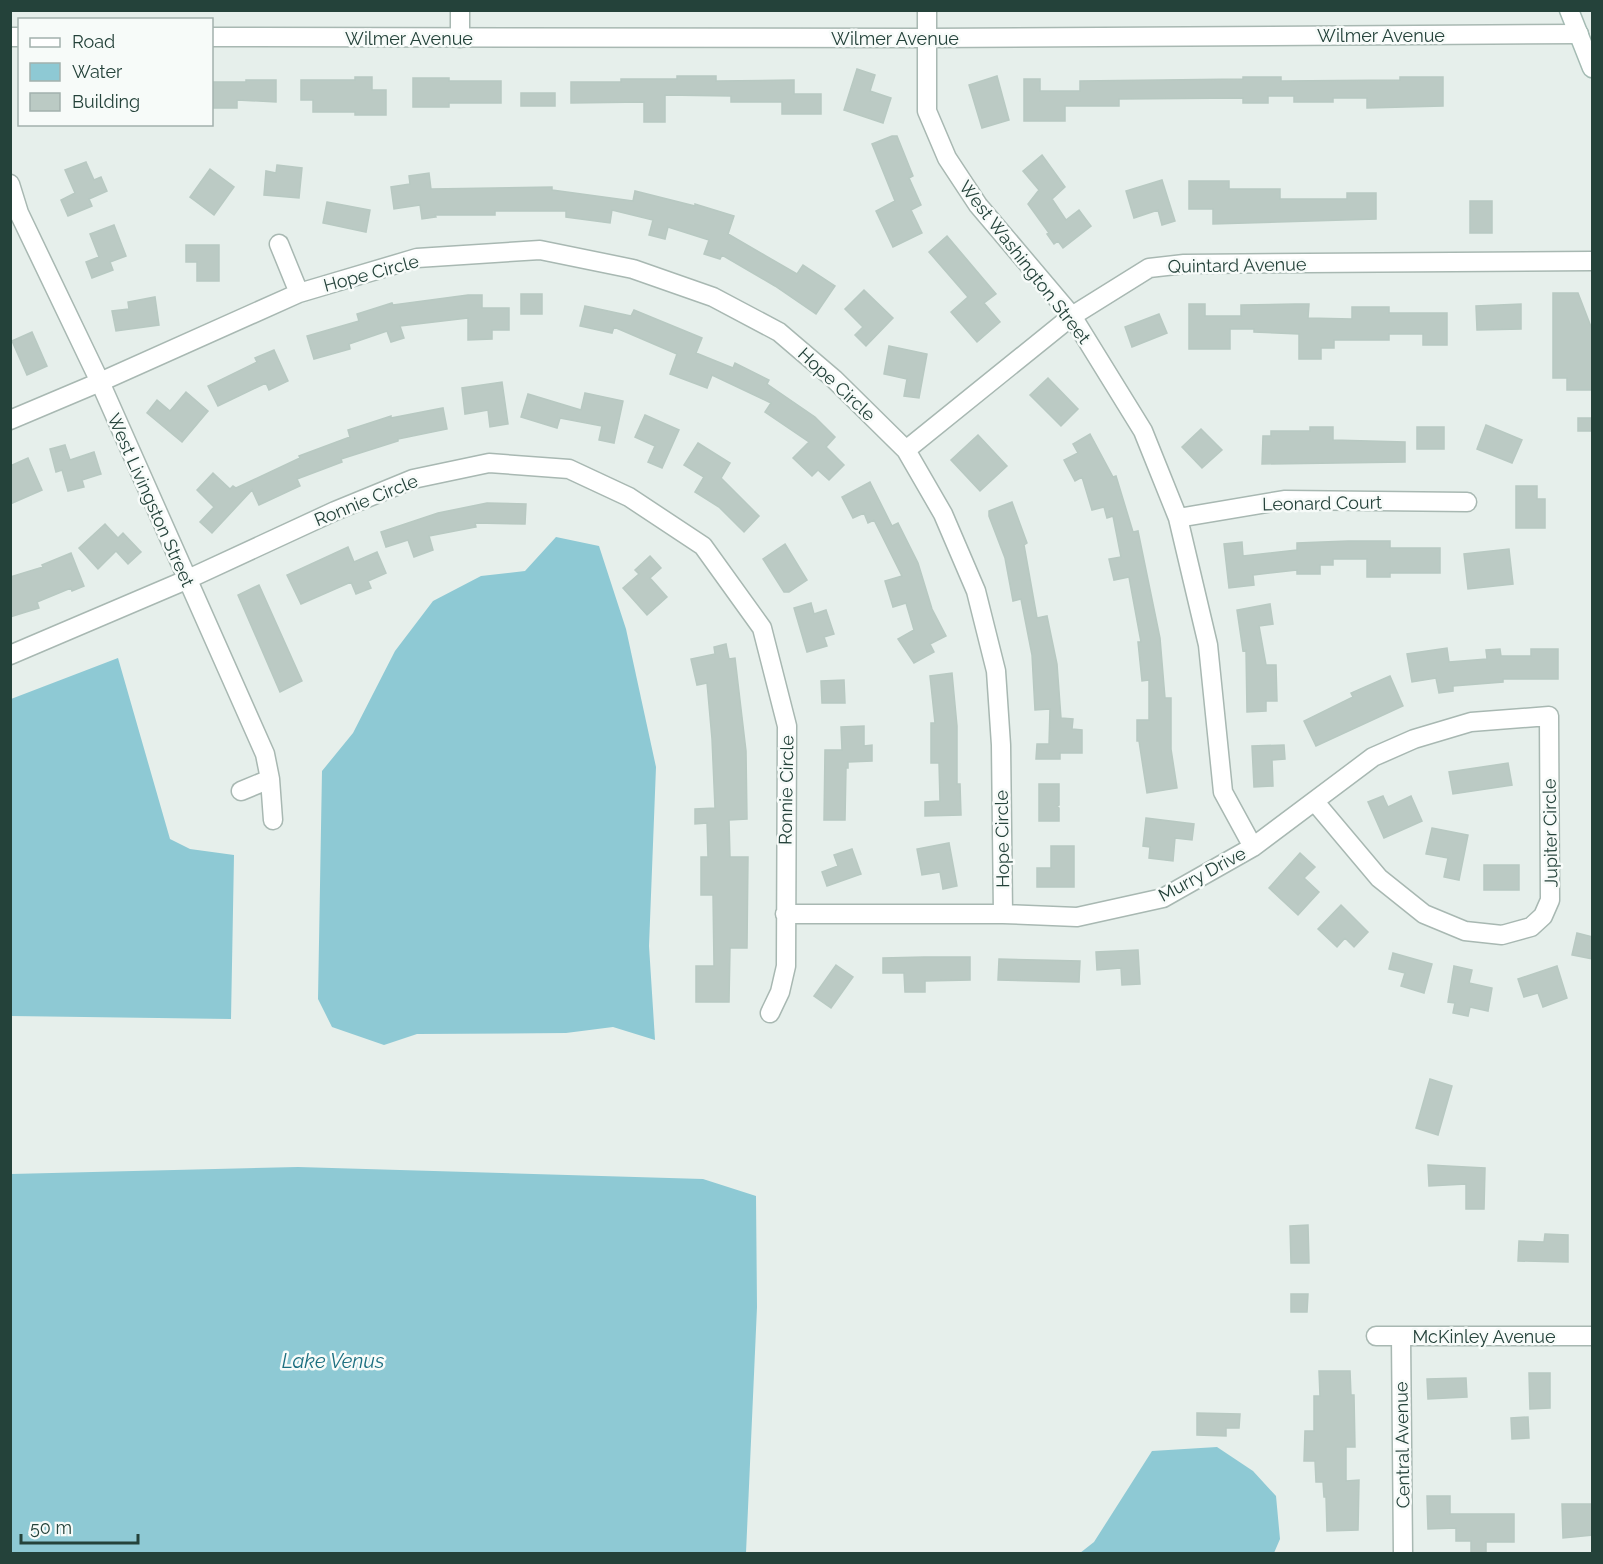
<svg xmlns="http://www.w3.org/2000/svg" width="1603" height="1564" font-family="Raleway,sans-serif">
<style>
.water{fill:#8ec9d4}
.building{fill:#bbcac4;stroke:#b8c9c2;stroke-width:1.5}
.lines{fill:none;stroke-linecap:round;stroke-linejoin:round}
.street-casing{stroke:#a8b8b2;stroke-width:21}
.secondary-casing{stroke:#a4bbb3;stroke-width:21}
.street{stroke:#fff;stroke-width:18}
.secondary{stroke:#fff;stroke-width:18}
.labels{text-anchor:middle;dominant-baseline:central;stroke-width:5;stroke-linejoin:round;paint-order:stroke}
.street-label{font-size:18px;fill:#24423a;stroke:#f7fbf9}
.water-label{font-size:20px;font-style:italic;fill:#1c6f80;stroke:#f7fbf9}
</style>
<rect width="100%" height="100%" fill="#e6efeb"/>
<!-- water -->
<path class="water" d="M556,537l43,9 27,83 30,138 -7,179 6,94 -42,-13 -47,6 -149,1 -33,11 -52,-18 -14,-28 4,-228 31,-38 42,-82 38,-50 48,-25 44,-5z
M118,658l52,181 20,10 44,6 -3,164 -220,-3v-317z
M298,1167l405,12 53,17 1,111 -11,246h-735v-379z
M1217,1447l36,24 23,25 4,43 -6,14h-194l14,-11 58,-91z"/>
<!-- building -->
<path class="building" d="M857,69l18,6 -5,16 21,7 -8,25 -39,-13z
M677,76h39v5l78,-1v14h27v20h-39v-12h-51v-6l-66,-1v27h-21v-20l-73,1v-21h50v-3h56z
M997,76l12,44 -27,8 -13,-43z
M355,77h17v13h14v25h-31v-3h-42v-12h-12v-20h54z
M1243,77h38v4l119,-1v-3h43v29l-76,2v-10h-34v4h-39v-6h-26v7h-25v-5l-124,1v7h-54v15h-41v-42h16v12h40v-10l163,-2z
M413,78h36v3h52v22h-52v4h-36z
M246,80h30v22l-39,-2v8h-25v-26h34z
M521,93h34v13h-34z
M892,136h5l16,40 -4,2 12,27 -10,5 11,23 -29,14 -17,-36 19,-10 -23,-57z
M1042,155l23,32 -13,12 14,21 13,-10 12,16 -28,22 -5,-7 -4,3 -7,-10 2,-1 -21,-29 11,-14 -16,-19z
M86,162l8,18 7,-3 6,14 -18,8 3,7 -24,10 -7,-16 14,-7 -10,-23z
M277,165l25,3 -3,30 -35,-3 2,-24 10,2z
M210,169l24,18 -20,28 -24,-18z
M429,173l2,16 121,-2v3l81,11 2,-10 60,15v-2l39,12 -6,18 69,40 6,-9 32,21 -19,28 -41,-28 -53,-31 -2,4 -16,-5 5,-14 -41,-13 -3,12 -16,-4 4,-15 -41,-10 -2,13 -44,-6v-6h-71v4h-60l1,2 -14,2 -2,-14 -26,4 -3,-22 19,-3 -1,-8z
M1162,180l13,41 -13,4 -4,-15 -24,8 -8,-27z
M1189,181h40v8h51v10h67v-6h29v26l-163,5v-15h-24z
M1470,201h22v32h-22z
M327,202l43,8 -4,22 -43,-9z
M114,225l12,31 -16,6 3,8 -21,8 -6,-16 13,-5 -9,-23z
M947,236l49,58 -12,9 16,19 -23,20 -26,-30 17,-15 -39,-45z
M186,245h33v36h-22v-19h-11z
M864,290l29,28 -27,28 -11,-11 8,-8 -18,-18z
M1553,293h25l15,39v58h-26v-12h-14z
M521,294h21v20h-21z
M468,295h14v13h27v22h-17v9l-24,1v-22l-68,8 4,12 -13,4 -4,-11 -38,13 1,5 -36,10 -7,-23 52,-15 -2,-7 35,-11 1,2z
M155,297l4,28 -43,6 -4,-20 17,-2 -1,-7z
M1189,304h16v12h36v-11l54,-1h14l-1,14 44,1v-12h37v6h58v32h-24v-11h-34v6h-55v8h-13v11h-22v-25l-45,-2v-3h-24v20h-41z
M1521,304v25l-44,1 -1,-24z
M585,306l46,10 3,-6 68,28 -6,15 37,15 2,-5 34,17 -2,4 48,33 20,20 -9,10 18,18 -15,15 -11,-10 -6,6 -19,-18 16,-16 -44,-30 6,-9 -59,-28 -5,13 -37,-14 7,-20 -63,-27 -2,6 -32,-7z
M1159,314l8,19 -35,14 -7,-20z
M32,332l15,34 -20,9 -15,-34z
M889,346l38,8 -8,44 -15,-2 3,-17 -23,-5z
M274,350l14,31 -19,9 -3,-7 -48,23 -10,-20 49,-24 -2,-4z
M1048,378l30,31 -17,17 -31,-31z
M502,382l6,42 -18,3 -2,-17 -23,4 -3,-26z
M186,392l22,19 -26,31 -35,-29 10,-13 13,11z
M585,393l38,8 -9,42 -15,-3 3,-14 -42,-8 -3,10 -36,-11 7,-23 53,16z
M443,408l4,21 -49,10v2l-57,18 1,3 -45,17 3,7 -41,19 -7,-15 -40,43 -12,-11 14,-15 -17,-17 16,-17 17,16 3,-3 3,2 64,-30 -1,-2 51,-19 -2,-7 43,-14v2z
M645,415l34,15 -17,38 -14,-6 7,-16 -20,-9z
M1578,418h15v13h-15z
M1486,425l36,15 -10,23 -35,-14z
M1310,427h23v13l72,2v20l-143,2 1,-28h8v-5h39z
M1417,427h27v22h-27z
M1201,429l21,21 -20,18 -20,-21z
M1090,434l23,43 3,-1 17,56 5,-1 22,107 5,60h6v51l6,39 -30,5 -8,-52h-2v-21h12v-40l-7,1 -4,-39h3l-12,-65 -15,3 -5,-21 12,-2 -8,-41 -6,2 -3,-11 -12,3 -10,-33 -7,4 -11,-21 14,-7 -5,-9z
M978,435l29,31 -27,25 -29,-31z
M698,443l32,20 -9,15 38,38 -15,16 -25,-25 -24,-15 9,-15 -20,-12z
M65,445l5,15 24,-8 7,22 -19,6 2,7 -16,4 -6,-21 -6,2 -6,-23z
M28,458l14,32 -32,14v-38z
M870,482l22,44 6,-3 20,40 14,46 14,27 -16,8 4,8 -20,11 -16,-24 16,-9 -8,-27 -13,4 -8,-26 17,-5 -28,-56 -6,3 -4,-10 -11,5 -11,-21z
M1516,486h21v13h8v29h-29z
M1012,502l15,41 -3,2 13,73 10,-2 10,48 4,54 12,1 -1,10 10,1v23h-22v6h-24l1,-15h12l1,-35 -15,1 -3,-55 -11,-56 -8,2 -8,-43 -16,-42v-5z
M487,503l39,1 -1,20 -50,-1 1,4 -47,9 4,14 -19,7 -6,-17 -22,7 -5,-15 57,-19z
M105,524l13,14 5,-5 18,19 -13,12 -12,-13 -18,18 -19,-21z
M1348,541h42v7h50v25h-50v4h-23v-18h-34v6h-13v9h-23v-4l-44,5 1,10 -25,3 -5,-44 18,-2 1,14 54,-6v-7z
M785,544l22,36 -18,12h-5l-21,-33z
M348,547l6,15 23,-10 9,21 -18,8 3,7 -15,6 -5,-12 -50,22 -14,-29z
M1509,549l4,35 -45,5 -4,-35z
M71,553l13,33 -12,5 -1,-3 -34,14 2,6 -29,9v-40l33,-10 -1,-2z
M650,556l11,12 -11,10 17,19 -20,18 -24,-27 16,-14 -4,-4z
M259,585l43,96 -22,11 -42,-97z
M811,603l3,11 12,-4 8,24 -10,3 3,9 -20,6 -13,-44z
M1270,604l3,20 -14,2 7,39h10l1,36h-11v10l-19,1 -1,-62 -3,1 -6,-41z
M726,644l3,15 6,-1 11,93 1,68 -18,1 1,37h18l-1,91h-17l-1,54h-33v-36h18l-1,-71h-12v-38h7l-1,-34 -12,1v-15l20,-1 -3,-69 -5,-56 -10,2 -6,-26 24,-5 -1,-7z
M1447,648l2,14 38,-3 -1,-9 14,-1 1,7h30v-7h27v30h-55v3l-50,4v5l-14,2 -3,-15 -24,4 -5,-28z
M952,673l5,53v58h3l1,31 -36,1v-14l15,-1 -1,-38h-8v-40h4l-5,-47z
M1390,676l13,30 -87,40 -12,-25 49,-24 -2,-4z
M844,680l1,23h-23l-1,-22z
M864,726v20l8,-1v16l-24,1v6h-2l-1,52h-21l1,-70h17l-1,-23z
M1284,745l1,14 -13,1 1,26 -19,1 -2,-41z
M1508,763l4,22 -59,9 -4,-22z
M1039,784h20v21l-2,1 2,2v13h-20z
M1383,796l5,11 23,-11 11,25 -38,17 -16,-36z
M1146,818l48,6 -2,16 -17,-2 -2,23 -24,-3 1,-11 -7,-1z
M1432,828l36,7 -9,45 -15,-3 4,-19 -22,-4z
M949,843l8,43 -14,3 -3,-17 -18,3 -5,-26z
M1051,846h23v41h-37v-19h14z
M852,849l9,25 -34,12 -5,-14 16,-6 -4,-11z
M1300,853l15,14 -11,11 15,14 -21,23 -29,-27z
M1484,865h35v25h-35z
M1341,905l27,27 -14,15 -9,-9 -8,9 -19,-18z
M1577,933l16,4v22l-21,-4z
M1138,950l2,34 -18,1 -1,-17 -24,2 -1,-18z
M1393,953l39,11 -8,29 -23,-7 4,-13 -16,-4z
M924,957h46v23l-45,1v11h-20l-1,-19h-21v-15z
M999,959l81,2 -1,21 -81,-2z
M836,965l17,12 -22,31 -17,-12z
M1454,966l18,4 -3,13 23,5 -4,23 -18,-4 -2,9 -15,-3 2,-10 -7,-1z
M1557,966l10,32 -24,9 -5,-14 -14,4 -6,-18z
M1430,1079l22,7 -14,49 -22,-7z
M1428,1165l57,3 -1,41h-18v-25l-37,2z
M1308,1225l1,38h-18l-1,-37z
M1545,1234l23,1v27l-50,-1 1,-20 25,1z
M1291,1294h17l-1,18h-16z
M1319,1371h31l1,24h3l1,52h-9v34l13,-1 -1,50 -31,1 -1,-34h-2l-1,-15h-7l-1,-21h-11l1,-30h9v-35h6z
M1529,1373h21v35l-20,1z
M1466,1378l1,19 -39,2 -1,-20z
M1197,1413l43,1 -1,14h-13v8l-29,-1z
M1528,1417l1,21 -17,1 -1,-21z
M1427,1496h23v18h64v28h-28v12h-15v-13h-15v-13l-28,1z
M1562,1504h31v31l-30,3z"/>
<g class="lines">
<defs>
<path id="street" d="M460,10v28
M927,10v101l20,47 31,47 94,111 71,115 35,87 30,127 15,147 30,55
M10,37h10
M212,37l715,1 652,-4
M10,184l9,29 81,169 165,372 5,25 3,41
M279,244l20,49
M10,420l90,-38 199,-89 118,-35 123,-8 93,19 80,28 66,35 55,47 72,71 37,64 33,77 20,80 5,74 2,169
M906,450l166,-134 77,-48 35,-4 408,-3
M1178,518l106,-18 183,2
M10,655l176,-75 149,-69 78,-32 76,-16 80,6 60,28 74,49 59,82 25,98 -1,240 -6,26 -10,21
M241,791l29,-12
M785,914h218l74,3 86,-19 90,-51 120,-90 41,-18 57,-17 78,-6 1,184 -7,16 -12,11 -29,8 -37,-4 -41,-17 -45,-36 -64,-76
M1376,1336h216
M1401,1336l2,218"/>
<path id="secondary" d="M1569,10l23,58"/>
</defs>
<!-- street casing -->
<use href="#street" class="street-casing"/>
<!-- secondary casing -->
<use href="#secondary" class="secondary-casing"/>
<!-- street -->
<use href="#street" class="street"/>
<!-- secondary -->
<use href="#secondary" class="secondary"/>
</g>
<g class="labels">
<!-- street labels -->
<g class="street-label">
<text x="1381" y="35">Wilmer Avenue</text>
<text x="409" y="38">Wilmer Avenue</text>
<text x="895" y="38">Wilmer Avenue</text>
<text transform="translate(1025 262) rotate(52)">West Washington Street</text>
<text transform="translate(1237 265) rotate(-1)">Quintard Avenue</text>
<text transform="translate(371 273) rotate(-15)">Hope Circle</text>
<text transform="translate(837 384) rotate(43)">Hope Circle</text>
<text transform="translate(151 500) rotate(66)">West Livingston Street</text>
<text transform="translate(366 500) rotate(-22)">Ronnie Circle</text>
<text transform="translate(1322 503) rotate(-1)">Leonard Court</text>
<text transform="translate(786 790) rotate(-89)">Ronnie Circle</text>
<text transform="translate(1550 833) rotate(-91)">Jupiter Circle</text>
<text transform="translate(1002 839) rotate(-91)">Hope Circle</text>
<text transform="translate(1202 874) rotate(-28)">Murry Drive</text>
<text x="1484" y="1336">McKinley Avenue</text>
<text transform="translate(1402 1445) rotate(-91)">Central Avenue</text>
</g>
<!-- water labels -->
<g class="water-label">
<text x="333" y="1361">Lake Venus</text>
</g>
</g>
<!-- border -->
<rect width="1603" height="1564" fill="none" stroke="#24423a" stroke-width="24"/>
<!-- legend -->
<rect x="18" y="18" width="195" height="108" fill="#f7fbf9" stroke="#a3b1ad" stroke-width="1.5"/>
<rect x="30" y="38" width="30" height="9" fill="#ffffff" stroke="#a3b1ad" stroke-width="1.5"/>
<text x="72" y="48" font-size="18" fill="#24423a">Road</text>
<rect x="30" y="63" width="30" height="18" fill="#8ec9d4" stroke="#a3b1ad" stroke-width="1.5"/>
<text x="72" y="78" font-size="18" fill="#24423a">Water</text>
<rect x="30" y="93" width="30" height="18" fill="#bbcac4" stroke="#a3b1ad" stroke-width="1.5"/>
<text x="72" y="108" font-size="18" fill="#24423a">Building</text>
<!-- scale -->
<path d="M21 1534v9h117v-9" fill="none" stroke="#24423a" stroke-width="3"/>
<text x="30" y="1534" font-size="18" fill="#24423a" stroke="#f7fbf9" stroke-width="4.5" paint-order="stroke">50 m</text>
</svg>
